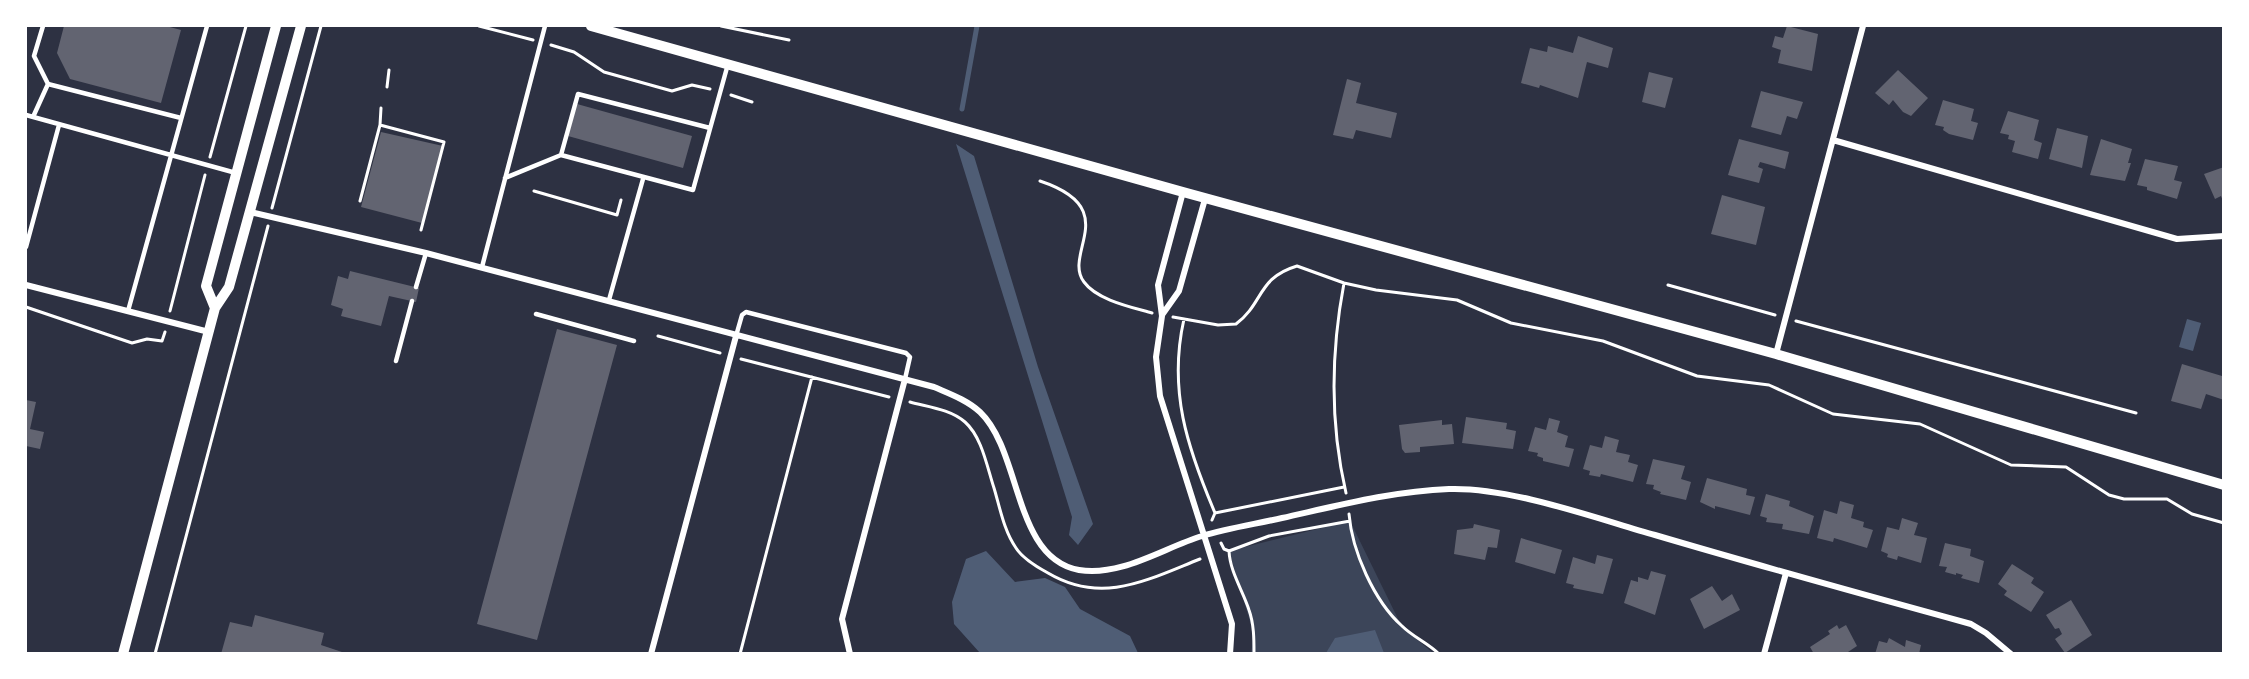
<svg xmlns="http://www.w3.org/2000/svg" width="2249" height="679" font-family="'Crimson Pro',serif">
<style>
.green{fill:#3c4559}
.water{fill:#4f5d75}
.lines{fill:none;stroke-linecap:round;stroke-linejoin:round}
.stream{stroke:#4f5d75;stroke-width:5}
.building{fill:#626471}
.path{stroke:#fff;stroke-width:3}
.service{stroke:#fff;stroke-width:4.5}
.minor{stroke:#fff;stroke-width:6}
.tertiary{stroke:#fff;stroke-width:10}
</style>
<rect width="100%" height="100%" fill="#2d3142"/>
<!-- green -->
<path class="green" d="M1350,521l52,106 31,26h-182l3,-18 -25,-84z"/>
<!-- water -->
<path class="water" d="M956,144l18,12 64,211 55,157 -15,21 -9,-10 3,-18z
M2187,319l14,4 -8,28 -14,-4z
M986,551l29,31 30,-4 20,9 15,22 50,27 8,17h-158l-26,-29 -2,-22 14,-43z
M1375,630l9,23h-58l9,-15z"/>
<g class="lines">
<!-- stream -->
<path class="stream" d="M962,109l15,-83"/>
</g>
<!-- building -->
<path class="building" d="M64,26h102l15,4 -20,73 -91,-24 -13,-26z
M1787,26l31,8 -6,37 -34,-8 3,-13 -9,-3 3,-11 8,2z
M1578,36l35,12 -5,20 -21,-6 -9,36 -38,-13 -1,3 -18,-5 9,-35 17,4 1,-6 25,7z
M1898,70l30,28 -17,18 -8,-4 -10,-12 -4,5 -14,-12z
M1649,72l24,6 -8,30 -23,-6z
M1347,79l14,4 -5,20 41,10 -6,25 -35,-8 -3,9 -20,-4z
M1761,91l42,11 -6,17 -10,-3 -6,19 -30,-8z
M1943,100l31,9 -3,12 7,2 -5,17 -24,-6 -6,-4 1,-3 -9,-2z
M577,104l115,32 -9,32 -115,-32z
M2008,111l31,9 -5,20 8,3 -4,16 -26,-7 3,-11 -7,-2 1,-4 -9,-2z
M2057,128l31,8 -6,32 -33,-9z
M381,132l62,14 -21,77 -61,-16z
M1739,139l50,13 -4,17 -25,-7 -2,5 5,2 -4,14 -31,-8z
M2101,139l31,10 -4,14h3l-6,18 -35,-6z
M2145,159l33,7 -4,14 8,2 -5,17 -30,-9v-3l-10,-2z
M2224,167v34h-1l-2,-5 -6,3 -11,-25z
M1722,195l43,12 -9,38 -45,-11z
M350,271l69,17 -3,14 -27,-6 -8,30 -40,-10 2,-7 -12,-4 7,-29 10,3z
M557,329l60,16 -80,295 -60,-16z
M2182,364l40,12 2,-5v29l-18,-6 -5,15 -30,-8z
M26,400l10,2 -6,27 14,3 -4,17 -14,-3z
M1466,417l41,6 -1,6 10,2 -3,18 -51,-6z
M1549,418l11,3 -3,11 11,4 -3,11 9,2 -5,18 -26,-6v-3l-6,-2 1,-3 -10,-2 7,-24 11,3z
M1442,420v5l10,-1 2,20 -34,3v5l-15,1 -3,-4 -3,-24z
M1605,436l14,4 -3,12 14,3 -2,7 10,3 -5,17 -32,-8 -1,3 -11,-2 1,-4 -7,-2 7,-24 12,3z
M1653,459l32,7 -4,13 10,3 -5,18 -26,-6 1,-2 -8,-3 1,-4 -8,-1z
M1707,478l40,11 -1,6 9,2 -5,18 -35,-9v3l-15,-7z
M1766,494l24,7 -1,5 25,10 -5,18 -27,-5 1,-5 -17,-2 1,-4 -7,-2z
M1840,501l14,4 -3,13 13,4 -1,5 10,3 -6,18 -33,-10 -1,4 -16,-4 7,-28 13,4z
M1902,518l16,5 -4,12 13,3 -6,25 -23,-7 -1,4 -10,-3 1,-3 -7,-3 6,-24 12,3z
M1474,524l26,6 -3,18 -9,-1 -3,13 -31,-6 3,-24 16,-2z
M1521,538l41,12 -7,24 -40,-12z
M1945,543l26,6 -1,7 14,5 -5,22 -18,-5 2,-3 -7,-2v2l-11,-3 2,-5 -8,-1z
M1597,555l16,4 -10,35 -30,-6 1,-3 -8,-2 7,-26 22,7z
M2012,564l22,14 -3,5 13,9 -13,20 -27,-17 3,-4 -9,-7z
M1651,571l15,4 -11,40 -31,-12 7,-23 7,2v-5l10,3z
M1712,586l10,15 10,-7 8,16 -36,19 -14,-30z
M2071,600l21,35 -27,18 -10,-14 7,-5 -3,-6 -4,1 -9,-14z
M255,615l69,18 -3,12 27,9h-127l9,-32 22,5z
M1837,625l2,4 7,-4 11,21 -12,8h-31l-4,-7 20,-13 -2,-3z
M1889,638l16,9 1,-7 15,5 -2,9h-44l4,-13 8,2z"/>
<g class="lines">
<!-- path -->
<path class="path" d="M479,26l54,14
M721,26l68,14
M551,45l23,7 30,20 68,19 20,-6 18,4
M387,87l2,-17
M731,95l21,7
M380,125l1,-17
M210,157l36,-131
M1040,181c84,28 22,72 44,101 13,18 47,25 68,31
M534,191l83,24 4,-15
M360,201l20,-76 64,17 -23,88
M272,208l49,-182
M1344,283c-13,69 -14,141 2,210
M1668,285l107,30
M26,307l106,36 15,-4 15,2 3,-9
M170,311l35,-136
M1173,317l45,8 18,-1c28,-21 21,-46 61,-58l47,17 32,7 81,10 54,23 92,18 94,35 72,9 64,29 87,10 91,41 55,2 43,28 15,4h43l25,15 32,9
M1184,319c-16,71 3,128 31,194l-3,7
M1796,321l340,92
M658,336l62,17
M741,359l148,38
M910,402c18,5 40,7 55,20 17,15 22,45 29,66 6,20 10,43 22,60 7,11 21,19 32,25 54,32 99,7 152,-14
M1215,513l129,-26
M1349,514c3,37 25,87 53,112 11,11 26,17 37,28
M1221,543l3,6 5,2c1,21 14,40 20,59 5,14 5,29 5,44
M1229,551l40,-15 81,-15
M155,654l113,-428
M740,654l72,-277"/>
<!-- service -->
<path class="service" d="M48,84l133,34
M26,115l210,58
M33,117l15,-33 -14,-28 9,-30
M710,128l-132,-34 -17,61 132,35 35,-126
M505,178l56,-23
M26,247l33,-122
M482,267l63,-241
M416,287l10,-34
M609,300l34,-121
M128,311l79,-285
M536,314l98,27
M736,336l6,-21 4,-3 160,41 4,4 -5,22
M396,361l16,-60"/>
<!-- minor -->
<path class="minor" d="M1833,140l344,99 47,-3
M1183,192l-25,93 4,31 -6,41 4,39 72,228 -2,30
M250,212l176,41 508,134c16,7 33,13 46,25 42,40 33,146 99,158 42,7 84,-22 123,-34 26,-8 54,-12 80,-18 54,-12 111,-27 167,-29 61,-2 146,29 206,46 105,31 210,60 316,89l15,9 25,21
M26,285l183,47
M1162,315l17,-24 26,-92
M1776,354l87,-328
M651,654l85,-318
M850,654l-8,-35 63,-240
M1764,654l22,-81"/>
<!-- tertiary -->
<path class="tertiary" d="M591,26l592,166 593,162 448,131
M215,308l-9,-22 70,-260
M123,654l92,-346 14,-21 72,-261"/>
</g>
<!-- border -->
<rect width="2249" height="679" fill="none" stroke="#ffffff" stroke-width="54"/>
</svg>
